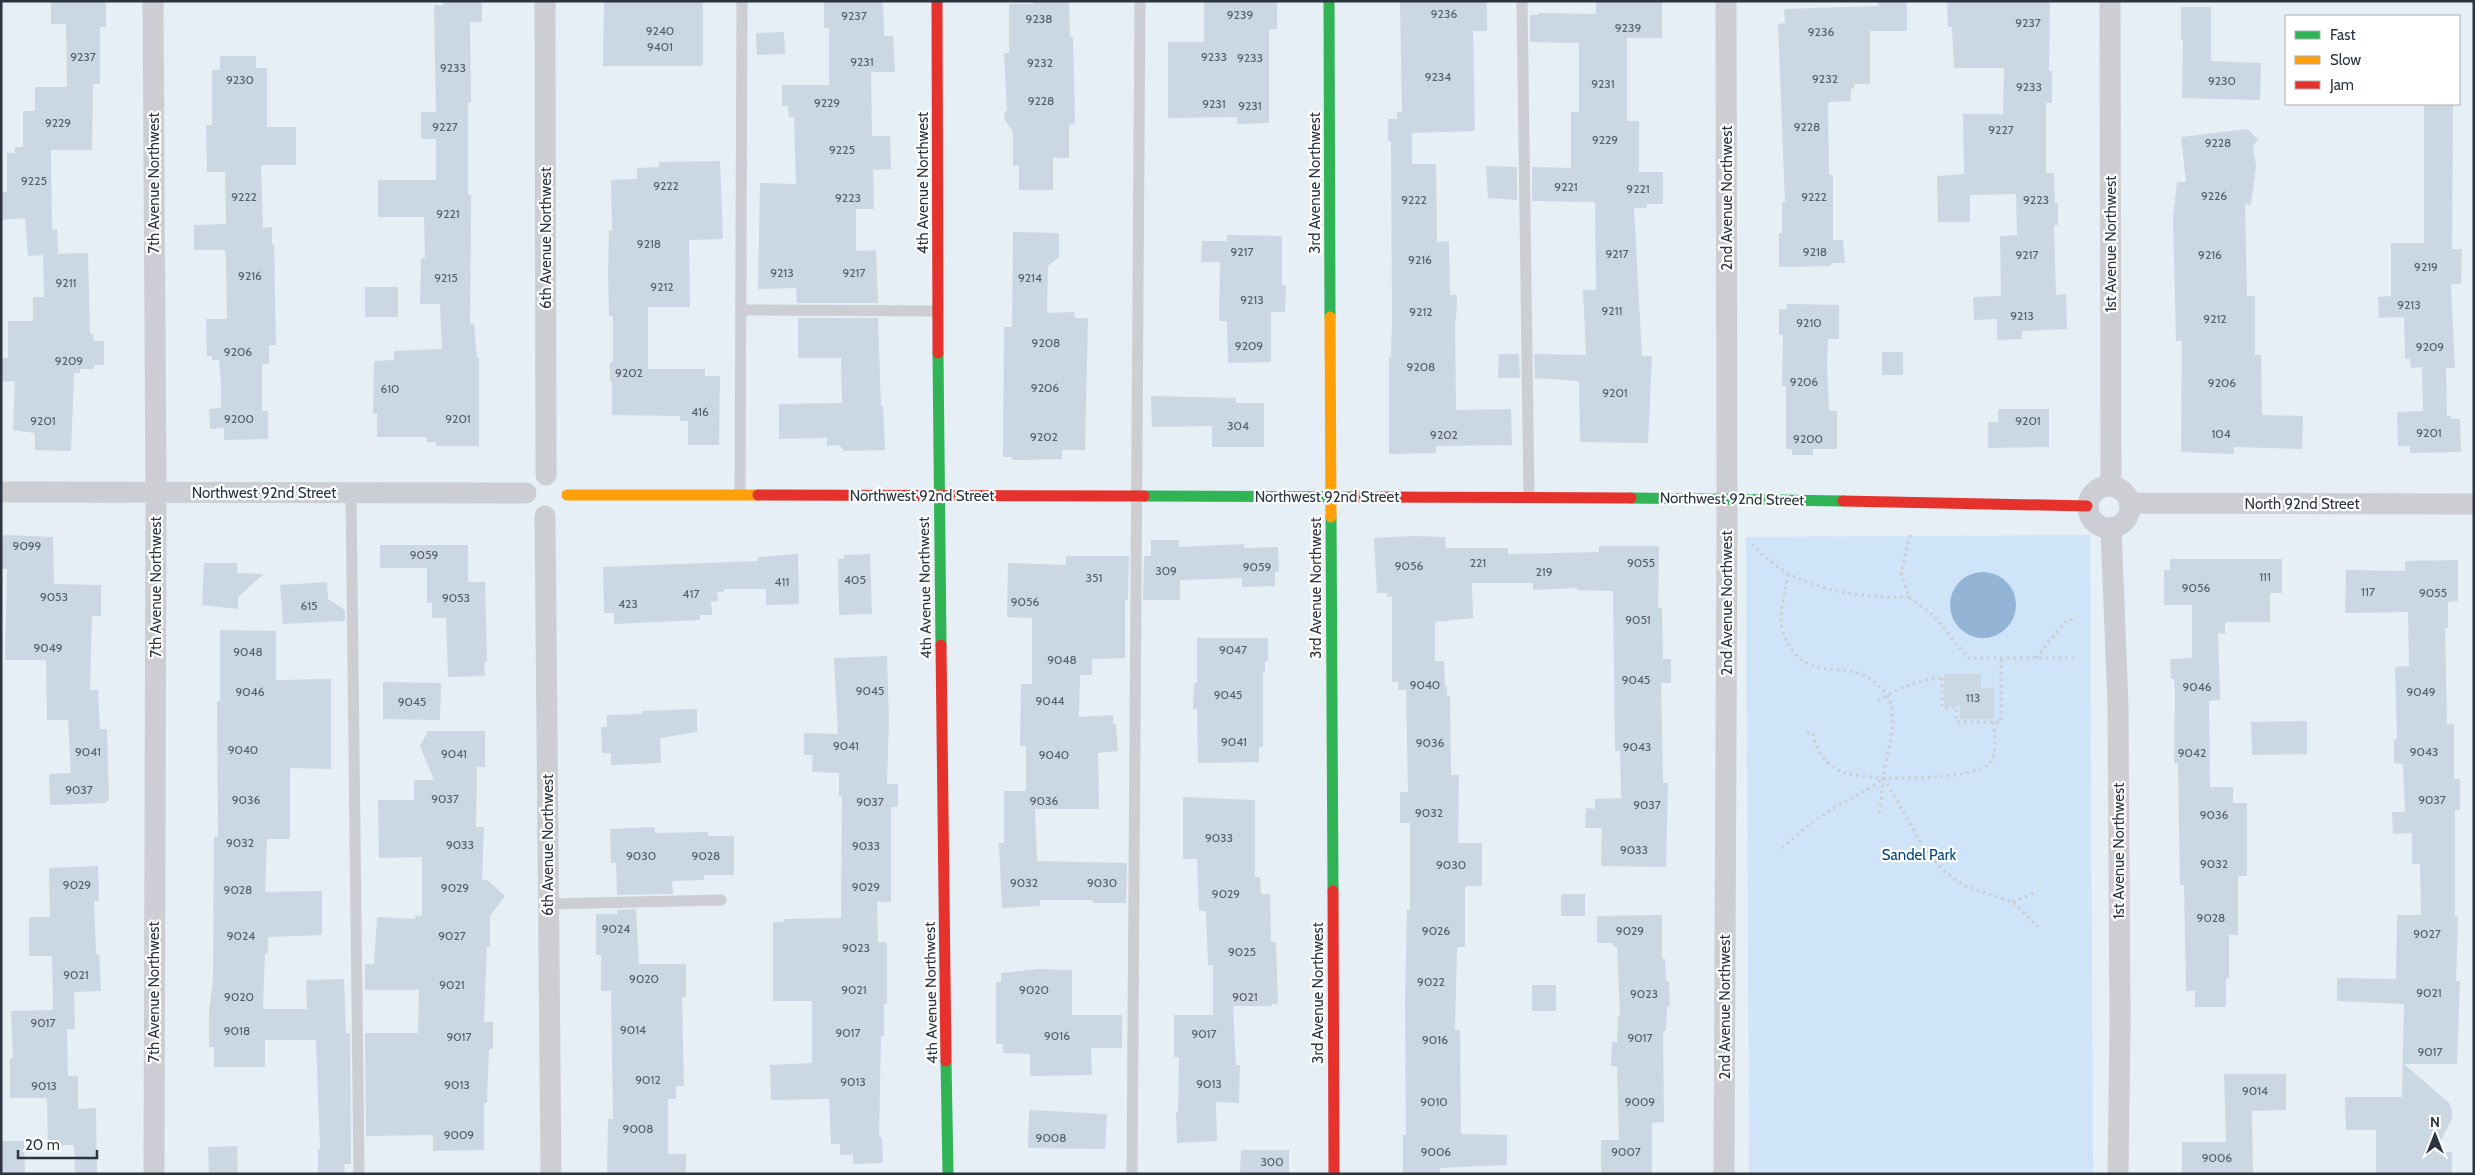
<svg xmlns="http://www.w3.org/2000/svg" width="2475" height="1175" font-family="Cabin,sans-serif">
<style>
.green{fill:#cfe4f9}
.water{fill:#94b4d5}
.building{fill:#ccd7e4}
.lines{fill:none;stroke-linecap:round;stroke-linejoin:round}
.path{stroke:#cbced2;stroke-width:3;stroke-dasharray:2.5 4;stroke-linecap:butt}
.lane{stroke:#ccced3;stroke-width:11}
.street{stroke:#ccced3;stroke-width:21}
.fast{stroke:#30b455;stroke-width:11}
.slow{stroke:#ff9f0a;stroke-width:11}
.jam{stroke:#e5322d;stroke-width:11}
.labels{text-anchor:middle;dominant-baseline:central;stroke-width:4.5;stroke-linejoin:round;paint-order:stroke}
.number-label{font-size:12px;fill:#545e68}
.street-label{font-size:15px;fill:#2c353f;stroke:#fff}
.park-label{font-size:15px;fill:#00457c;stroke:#fff}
</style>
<rect width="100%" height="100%" fill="#e6eef6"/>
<!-- green -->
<path class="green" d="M2090,535l3,639h-344l-3,-637z"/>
<!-- water -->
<path class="water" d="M1950 605a33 33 0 1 1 66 0a33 33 0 1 1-66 0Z"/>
<!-- building -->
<path class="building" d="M51,1h55v26h-6v57h-7l-1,66h-41l1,80 5,-1 1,24 -10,1 40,-1 2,81h3l1,7h10v24h-10v4h-14v4h-6l-3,78 -36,-1v-17l-22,-3 2,-49 -14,1v-24h7v-37h25v-24h11l-1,-42 -15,1 -3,-38 -24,2v-28h6v-39h8v-6h8v-36h12v-24h32l-1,-63h-15z
M443,1h39v21h-12l1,81h-3v92h3v24l-1,105h4l3,34h2v88h-43v-4h-9v-5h-50v-23h-4l1,-53 20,-1v-9l48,-2 -2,-45h-20l1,-46h4l-1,-41h-46v-37h58v-41h-15v-27h15l-2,-107h9z
M604,1h99v65h-100z
M824,1l59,1 1,34h9l2,36h-24l1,64h18l1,33 -18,1 1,39h-18v42l20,-1 2,53h-81l-1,-15 -38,1 2,-106 36,1 -2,-67h-5l-1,-11h-6v-21h47v-57h-5z
M1033,1h36l1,36h3l2,86 -6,2v33h-16v32h-34v-24h-6v-34l-8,-12 -1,-7 3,-3 -3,-57h5v-49h24z
M1204,1h73v28h-8v94l-32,1v-7l-69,1v-76h36z
M1400,1h87v30h-14l2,100 -63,2v31h24l1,78 12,-1 1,54h7l-1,26h-1l1,89 55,-1 1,36 -76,1v7l-47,1v-97h2l1,-38 -1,-178h-3v-22h9v-7h5z
M1596,1h66v37h-35v83h12v51h24v32h-16v4h-13l8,148h10l-4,87 -68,-1 -1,-61 -44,-3 -1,-24 52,1 -3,-65h13l-1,-88 -63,-1v-34l39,1v-56h8v-69l-49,-1v-27h8v-2l58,1z
M1878,1h29v30h-37v53h-16v4l-3,1v12l-21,1 -2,2 1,71h4v65h10l2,23h-14v3l-52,1v-34h3v-31h3l-7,-178 7,-1 -1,-14 94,-3z
M1947,1l103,1 -1,69h3v32h-6v70h8l1,30h3v22h-4l2,70 10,-1 1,35 -45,2v8l-25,1v-21l-23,1 -1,-23 28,-1 -1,-60 17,-1 -1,-41 -46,1v27h-32l-1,-46 27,-2 -1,-60h40l1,-46h-50l-2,-41h-4z
M2181,7h30v54l50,2 -1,37 -78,-2 1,-58h-2z
M784,32l1,22 -28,1 -1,-22z
M220,56h36v12h11v59h29v38h-35l2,63 9,-1v17h2l2,101h-7v19h-7v47h6v28l-44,1v-12l-14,1 -1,-20 12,-1v-24l-2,-24h-7v-4h-5l-1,-37h21l-1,-59 -1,-10h-31v-25l32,-1 -1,-52h-18l-1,-47h6v-55h8z
M2424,104h29l-1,145h10l-1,35h-10l4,84h-9l1,48h4v3h9l1,33 -51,1v-7h-12l-1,-34 26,-1 -1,-44 -11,1 -1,-9h-5l-1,-42 -25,1 -1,-21 13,-1v-53h33z
M2247,129l11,10 -5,7 3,20 -5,39 -6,-1 2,92h8v59h6l1,60 41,1 -1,33 -68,-2v7l-53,-2 1,-111h-6l-3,-123 4,-36h9l-5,-45z
M720,161l3,78 -34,1 1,67h-42v62h57v7h15l-1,69h-31v-24h-8v-5l-68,-1v-33h-2v-20h3v-46h-4l-1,-44 1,-41h3l-1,-51 26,-1v-11l22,-1v-5z
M1486,166l31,1v33l-29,-2z
M1013,232l46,1v24l-11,9 -1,47 27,-1 1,6h13l-3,132h-23v9l-50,1v-3h-9l1,-130h8z
M1227,235l55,1v49h4l-1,27h-14v50l-43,1 -1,-42h-8l1,-59h-19l1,-21h25z
M365,287h33v30h-33z
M1787,304l52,1v34h-11l-1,26 2,46h8v38h-24v6h-21v-6h-6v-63h-4l1,-51h-4v-26h8z
M798,318h80l3,88h2l2,44 -41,1 -5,-6 -12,1v-8l-48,1v-35l63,-1 -1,-45h-43z
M1882,352h21v23h-21z
M1499,354h20l1,24h-22z
M1151,396l85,2v5h28v44h-52v-21l-60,1z
M1998,409h51v38l-61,1v-26h10z
M6,535l47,2 1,47 47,1v31h-9l-2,74h8l2,39h7l2,72h-3v2l-56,2 -1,-31 22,-1 -3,-53h-21l-1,-60h-41l2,-91h-6v-32z
M1412,536l33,1 1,11h62v6l91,-2v-6h60l-1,62h4l1,51h8v24h-10l2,100h5l-2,84 -65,-1 1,-38h-17l1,-20 9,1v-10l26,-1 -1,-47h-5l-2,-160 -36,-1v-2l-44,2v-7h-61l1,35 -38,4v39h9l1,26h2v9h3l1,79h8l-1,68h24v43h-17v61h-8l-2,83h5l1,104 46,1v30l-67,3v6h-37v-39h3l-1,-135 2,-90h3v-87h-10v-31h8l-2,-102h-8v-8h-6v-86l-5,1v-4h-10l-3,-55z
M1151,540h28v7l65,-3v4l34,-1 1,24 -4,1v14l-33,1v-9l-62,2v20h-37l1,-44h7z
M380,545h88v37h17l2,80h-3l1,14 -37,1 -2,-59h-14v-15h-5v-35h-47z
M798,554l1,50 -33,1v-16h-42v3h-7l1,9 -7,1 1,13h-12v5l-86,4v-11h-10l-1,-46 155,-6v-4z
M870,554l2,60 -33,1 -1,-56h6v-4z
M1066,556h63l-1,44h-3v58l-33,1v16h-12l-1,42 34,-2v9h3l2,27 -20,2 1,56h-64l2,52 90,2 -1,40h-33v-3h-53v6l-38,2 -3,-65h5v-52h22v-45h-6l1,-62h11v-66l-25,-1 1,-54 58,2z
M2170,559h112v34h-12v29h-45v12l-7,-1 2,67 -11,1 1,86h23v16h14v73h-9v59h-9v43h-3v29h-31v-16h-9l-2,-106h-4l-2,-122h-4l1,-68 -1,-16h-3l-1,-20 22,-1v-53h-28v-35h6z
M2458,560v41l-10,1v26h-3l2,96h7v55h6v31h-5v106h3l-2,65h4l-3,83h-53l45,39 3,7v9l-17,33h17v22h-76v-44h-30l-1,-33h57l2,-93 -67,-3v-23l59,1 1,-64h24l-1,-51h-8v-31l-19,1 -1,-22h13l-2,-48 -9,-1v-24h3l-2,-72 14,-1 -1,-54 -63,1 1,-43 59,1v-10z
M204,563h33v10l27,1 -26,23v12l-36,-4z
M327,582l1,17 17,11v11l-62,3 -3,-39z
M220,630l56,1v49l55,-1v90l-41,-1v71h-23l-2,53 57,-1v44l-54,2v17l-3,-1 -2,56h44l-1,-29 38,-1 2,54h4l1,131h-7l1,10h-27v-25h2l-4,-109h-51v27h-51v-20h-5v-35l4,-34 1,-141h4l-1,-136h3z
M1197,638h71v23h-3v11h-2v75h-4v15l-61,1 -1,-54h-4l1,-26h3z
M887,656l2,63 -2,65h11v23h-7v95h-14l1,40h9v62h-3v32h-3l-2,101h3l1,26 -30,1v-10l-13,1v-11h-9l-2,-45 -58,1 -1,-35 42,-2v-62h-39v-79h11v-3l57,-1 1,-122h-3v-23l-27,-1 1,-17h-9v-22l34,1 -4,-76z
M1944,674h37v14h13v31h-34v-13h-16z
M383,682l58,1 -1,37 -57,-1z
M697,709v23l-37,6 1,25 -50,2v-12h-9l-1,-26h6v-12l35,-1v-3z
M2307,721v33l-55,1 -1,-33z
M428,731h57v36h-8l-1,60h8l-2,53h5l18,16 -15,20v31l-3,-1 -3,76h9v27h-4l-2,54h-3v47l-51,1v-16l-67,1 -1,-103h53l1,-43h-54v-26h9l3,-47 38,2v-3h7v-59l-43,1 -1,-58h36v-20h20l-14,-34z
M1183,797l72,3v77h5l1,17h9l1,48h5l2,62h-6v2h-39l3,59h4l-1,38 -23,-1 1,39 -40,2 -1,-31h2l1,-55h-5v-42h39v-50h-5l-2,-54h-7l-2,-52h-14z
M655,827v6l53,-1v4h26v39h-30v5l-32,1 1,13 -56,1 -1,-32h-5l-1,-34z
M98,866l1,35h-5l2,53h3l2,37 -27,1 1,37h-8l1,47h10v33l18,-1 1,66h-22l-1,-29h-26l-1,-47h-37v-40h3l-2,-47 42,-1 -1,-54h-23v-39h21l-1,-49z
M1561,894h24v22h-24z
M636,909l3,55h47v33h-4l2,89h-8v13h-8v55h18v20h-79l1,-55h5l-2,-128h-10v-36h-5v-41h21v-4z
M1662,915v44h3l1,22h3l1,25h-3l-1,25h-3l1,91 -12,1v51h-51v-34h18l-2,-74h-6l1,-24h5l1,-26h2l-3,-69h-4v-4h-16v-27z
M1039,969l33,1v45h50v33h-31l1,27 -62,1v-22l-27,-1v-9h-7v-62h5v-9z
M1532,985h24v26h-24z
M2224,1074h62v36l-34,1 1,63h-71v-32h44z
M1030,1110l77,4 -2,35 -77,-1 1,-35z
M1,1141h23l1,33h-24z
M237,1146l1,28h-29l-1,-27z
M1241,1150h48v24h-49z"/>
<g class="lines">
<!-- path -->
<path class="path" d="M1910,535l-9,38 8,24 25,19 34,42h105
M1752,544c39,45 100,54 157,53
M1788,574c-2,15 -7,31 -7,46 0,8 3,17 8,25 22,39 61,12 89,40 3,3 8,7 10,11 12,26 -2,56 -5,82 -1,13 -1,25 -5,38
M2036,658l29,-36 10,-4
M1942,678v29h14l1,15h44v-64
M1878,701c19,-13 43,-23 66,-23
M1807,733h6c2,17 12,30 27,38 20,11 137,10 150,-8 8,-11 4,-29 4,-41
M1884,778l41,72 20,22 20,14 48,16 25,25
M1782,848c17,-15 34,-30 54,-41 16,-10 33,-16 47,-29
M2013,902l23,-10"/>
<!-- lane -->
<path class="lane" d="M1522,1l7,497
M741,310l197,1
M351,494l8,680
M740,495l2,-494
M548,904l173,-4
M1132,1174l8,-1173"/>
<!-- street -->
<path class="street" d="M153,1l3,492 -2,681
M545,1l1,474
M2110,1l1,485
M2088 507a21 21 0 1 1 42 0a21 21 0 1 1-42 0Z
M1,492l525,1
M2129,503l345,1
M545,516l6,658
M2111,529l7,176 2,319 -2,150
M1724,1174l3,-649 -1,-524"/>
<!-- fast -->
<path class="fast" d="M1329,1l1,316
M938,353l3,292
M1144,496l208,1
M1631,498l212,3
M1331,517l2,374
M946,1061l2,113"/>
<!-- slow -->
<path class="slow" d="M1330,317l1,200
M567,495h191"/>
<!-- jam -->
<path class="jam" d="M937,1l1,352
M758,495l386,1
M1352,497l279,1
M1843,501l244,5
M941,645l5,416
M1333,891l1,283"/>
</g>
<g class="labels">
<!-- number labels -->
<g class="number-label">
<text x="1444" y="13">9236</text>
<text x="1240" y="14">9239</text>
<text x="854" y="15">9237</text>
<text x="1039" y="18">9238</text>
<text x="2028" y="22">9237</text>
<text x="1628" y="27">9239</text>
<text x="660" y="30">9240</text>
<text x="1821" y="31">9236</text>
<text x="660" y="46">9401</text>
<text x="83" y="56">9237</text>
<text x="1214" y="56">9233</text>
<text x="1250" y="57">9233</text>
<text x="862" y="61">9231</text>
<text x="1040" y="62">9232</text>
<text x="453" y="67">9233</text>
<text x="1438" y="76">9234</text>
<text x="1825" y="78">9232</text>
<text x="240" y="79">9230</text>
<text x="2222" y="80">9230</text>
<text x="1603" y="83">9231</text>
<text x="2029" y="86">9233</text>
<text x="1041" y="100">9228</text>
<text x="827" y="102">9229</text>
<text x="1214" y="103">9231</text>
<text x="1250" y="105">9231</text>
<text x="58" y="122">9229</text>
<text x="445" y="126">9227</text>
<text x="1807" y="126">9228</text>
<text x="2001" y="129">9227</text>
<text x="1605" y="139">9229</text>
<text x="2218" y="142">9228</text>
<text x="842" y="149">9225</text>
<text x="34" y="180">9225</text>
<text x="666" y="185">9222</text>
<text x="1566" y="186">9221</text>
<text x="1638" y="188">9221</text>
<text x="2214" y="195">9226</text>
<text x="244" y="196">9222</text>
<text x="1814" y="196">9222</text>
<text x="848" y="197">9223</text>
<text x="1414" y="199">9222</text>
<text x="2036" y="199">9223</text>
<text x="448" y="213">9221</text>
<text x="649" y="243">9218</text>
<text x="1242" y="251">9217</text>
<text x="1815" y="251">9218</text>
<text x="1617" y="253">9217</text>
<text x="2027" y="254">9217</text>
<text x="2210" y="254">9216</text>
<text x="1420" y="259">9216</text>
<text x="2426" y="266">9219</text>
<text x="782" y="272">9213</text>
<text x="854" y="272">9217</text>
<text x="250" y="275">9216</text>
<text x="446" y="277">9215</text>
<text x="1030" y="277">9214</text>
<text x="66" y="282">9211</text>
<text x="662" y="286">9212</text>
<text x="1252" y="299">9213</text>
<text x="2409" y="304">9213</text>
<text x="1612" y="310">9211</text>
<text x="1421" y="311">9212</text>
<text x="2022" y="315">9213</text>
<text x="2215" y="318">9212</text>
<text x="1809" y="322">9210</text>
<text x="1046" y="342">9208</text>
<text x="1249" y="345">9209</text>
<text x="2430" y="346">9209</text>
<text x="238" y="351">9206</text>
<text x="69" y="360">9209</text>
<text x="1421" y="366">9208</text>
<text x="629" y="372">9202</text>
<text x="1804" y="381">9206</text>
<text x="2222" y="382">9206</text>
<text x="1045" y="387">9206</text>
<text x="390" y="388">610</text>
<text x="1615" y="392">9201</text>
<text x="700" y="411">416</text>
<text x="239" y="418">9200</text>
<text x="458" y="418">9201</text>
<text x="43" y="420">9201</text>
<text x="2028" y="420">9201</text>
<text x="1238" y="425">304</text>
<text x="2429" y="432">9201</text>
<text x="2221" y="433">104</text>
<text x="1444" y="434">9202</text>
<text x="1044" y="436">9202</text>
<text x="1808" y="438">9200</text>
<text x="27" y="545">9099</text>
<text x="424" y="554">9059</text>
<text x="1478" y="562">221</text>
<text x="1641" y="562">9055</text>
<text x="1409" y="565">9056</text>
<text x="1257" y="566">9059</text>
<text x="1166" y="570">309</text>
<text x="1544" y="571">219</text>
<text x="2265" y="576">111</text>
<text x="1094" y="577">351</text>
<text x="855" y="579">405</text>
<text x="782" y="581">411</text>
<text x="2196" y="587">9056</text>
<text x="2368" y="591">117</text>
<text x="2433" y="592">9055</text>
<text x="691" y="593">417</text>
<text x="54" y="596">9053</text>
<text x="456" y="597">9053</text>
<text x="1025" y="601">9056</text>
<text x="628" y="603">423</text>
<text x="309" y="605">615</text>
<text x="1638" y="619">9051</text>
<text x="48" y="647">9049</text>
<text x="1233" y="649">9047</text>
<text x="248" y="651">9048</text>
<text x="1062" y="659">9048</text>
<text x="1636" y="679">9045</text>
<text x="1425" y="684">9040</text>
<text x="2197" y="686">9046</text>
<text x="870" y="690">9045</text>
<text x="250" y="691">9046</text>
<text x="2421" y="691">9049</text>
<text x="1228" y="694">9045</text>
<text x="1973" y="697">113</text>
<text x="1050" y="700">9044</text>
<text x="412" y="701">9045</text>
<text x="1234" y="741">9041</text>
<text x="1430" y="742">9036</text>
<text x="846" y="745">9041</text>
<text x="1637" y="746">9043</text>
<text x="243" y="749">9040</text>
<text x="88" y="751">9041</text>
<text x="2424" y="751">9043</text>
<text x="2192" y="752">9042</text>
<text x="454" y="753">9041</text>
<text x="1054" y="754">9040</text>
<text x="79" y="789">9037</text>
<text x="445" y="798">9037</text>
<text x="246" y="799">9036</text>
<text x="2432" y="799">9037</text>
<text x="1044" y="800">9036</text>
<text x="870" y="801">9037</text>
<text x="1647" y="804">9037</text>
<text x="1429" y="812">9032</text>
<text x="2214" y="814">9036</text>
<text x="1219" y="837">9033</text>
<text x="240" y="842">9032</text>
<text x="460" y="844">9033</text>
<text x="866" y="845">9033</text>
<text x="1634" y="849">9033</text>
<text x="641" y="855">9030</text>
<text x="706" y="855">9028</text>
<text x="2214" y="863">9032</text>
<text x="1451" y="864">9030</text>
<text x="1024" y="882">9032</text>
<text x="1102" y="882">9030</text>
<text x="77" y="884">9029</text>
<text x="866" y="886">9029</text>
<text x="455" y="887">9029</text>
<text x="238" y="889">9028</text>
<text x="1226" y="893">9029</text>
<text x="2211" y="917">9028</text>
<text x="616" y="928">9024</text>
<text x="1436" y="930">9026</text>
<text x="1630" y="930">9029</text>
<text x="2427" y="933">9027</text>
<text x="241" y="935">9024</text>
<text x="452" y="935">9027</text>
<text x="856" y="947">9023</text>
<text x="1242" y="951">9025</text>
<text x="76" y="974">9021</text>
<text x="644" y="978">9020</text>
<text x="1431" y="981">9022</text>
<text x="452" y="984">9021</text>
<text x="854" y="989">9021</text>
<text x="1034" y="989">9020</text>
<text x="2429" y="992">9021</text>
<text x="1644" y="993">9023</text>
<text x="239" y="996">9020</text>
<text x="1245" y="996">9021</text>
<text x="43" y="1022">9017</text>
<text x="633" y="1029">9014</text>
<text x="237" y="1030">9018</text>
<text x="848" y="1032">9017</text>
<text x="1204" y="1033">9017</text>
<text x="1057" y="1035">9016</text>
<text x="459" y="1036">9017</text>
<text x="1640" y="1037">9017</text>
<text x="1435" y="1039">9016</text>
<text x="2430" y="1051">9017</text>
<text x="648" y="1079">9012</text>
<text x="853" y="1081">9013</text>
<text x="1209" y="1083">9013</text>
<text x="457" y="1084">9013</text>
<text x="44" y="1085">9013</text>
<text x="2255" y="1090">9014</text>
<text x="1434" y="1101">9010</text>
<text x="1640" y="1101">9009</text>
<text x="638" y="1128">9008</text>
<text x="459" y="1134">9009</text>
<text x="1051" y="1137">9008</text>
<text x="1436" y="1151">9006</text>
<text x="1626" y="1151">9007</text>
<text x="2217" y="1157">9006</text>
<text x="1272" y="1161">300</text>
</g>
<!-- street labels -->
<g class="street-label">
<text transform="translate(154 183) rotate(-90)">7th Avenue Northwest</text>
<text transform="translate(923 183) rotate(-90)">4th Avenue Northwest</text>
<text transform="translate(1315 183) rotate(-90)">3rd Avenue Northwest</text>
<text transform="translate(1727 198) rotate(-90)">2nd Avenue Northwest</text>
<text transform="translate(546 238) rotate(-90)">6th Avenue Northwest</text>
<text transform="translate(2111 244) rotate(-90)">1st Avenue Northwest</text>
<text x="264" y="493">Northwest 92nd Street</text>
<text x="922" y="496">Northwest 92nd Street</text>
<text x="1327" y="497">Northwest 92nd Street</text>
<text transform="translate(1732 499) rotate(1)">Northwest 92nd Street</text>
<text x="2302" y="504">North 92nd Street</text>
<text transform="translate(156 587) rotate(-90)">7th Avenue Northwest</text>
<text transform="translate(925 588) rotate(-91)">4th Avenue Northwest</text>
<text transform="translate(1316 588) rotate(-90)">3rd Avenue Northwest</text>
<text transform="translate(1727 603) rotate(-90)">2nd Avenue Northwest</text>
<text transform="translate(548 845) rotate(-90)">6th Avenue Northwest</text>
<text transform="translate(2119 851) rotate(-90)">1st Avenue Northwest</text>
<text transform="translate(154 992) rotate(-90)">7th Avenue Northwest</text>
<text transform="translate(931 993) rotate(-91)">4th Avenue Northwest</text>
<text transform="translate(1318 993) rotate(-90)">3rd Avenue Northwest</text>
<text transform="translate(1725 1007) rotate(-90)">2nd Avenue Northwest</text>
</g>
<!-- park labels -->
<g class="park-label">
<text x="1919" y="855">Sandel Park</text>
</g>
</g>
<!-- border -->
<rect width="2475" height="1175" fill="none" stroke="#2c353f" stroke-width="5"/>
<!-- legend -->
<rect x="2285" y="15" width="175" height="90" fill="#ffffff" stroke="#abaeb2"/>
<rect x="2295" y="31" width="25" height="8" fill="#30b455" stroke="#abaeb2"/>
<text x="2330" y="40" font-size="15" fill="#2c353f">Fast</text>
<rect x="2295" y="56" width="25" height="8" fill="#ff9f0a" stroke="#abaeb2"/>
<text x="2330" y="65" font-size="15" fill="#2c353f">Slow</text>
<rect x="2295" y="81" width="25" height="8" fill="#e5322d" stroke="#abaeb2"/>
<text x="2330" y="90" font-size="15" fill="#2c353f">Jam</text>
<!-- north arrow -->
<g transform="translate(2435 1135)" stroke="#ffffff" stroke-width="4" paint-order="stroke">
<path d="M0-4L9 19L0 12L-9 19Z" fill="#2c353f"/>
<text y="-8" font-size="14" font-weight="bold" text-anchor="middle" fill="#2c353f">N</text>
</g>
<!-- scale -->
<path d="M18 1150v8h79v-8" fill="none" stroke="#2c353f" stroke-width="2.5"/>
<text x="25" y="1150" font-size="15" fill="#2c353f" stroke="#ffffff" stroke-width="4" paint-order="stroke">20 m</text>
</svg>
